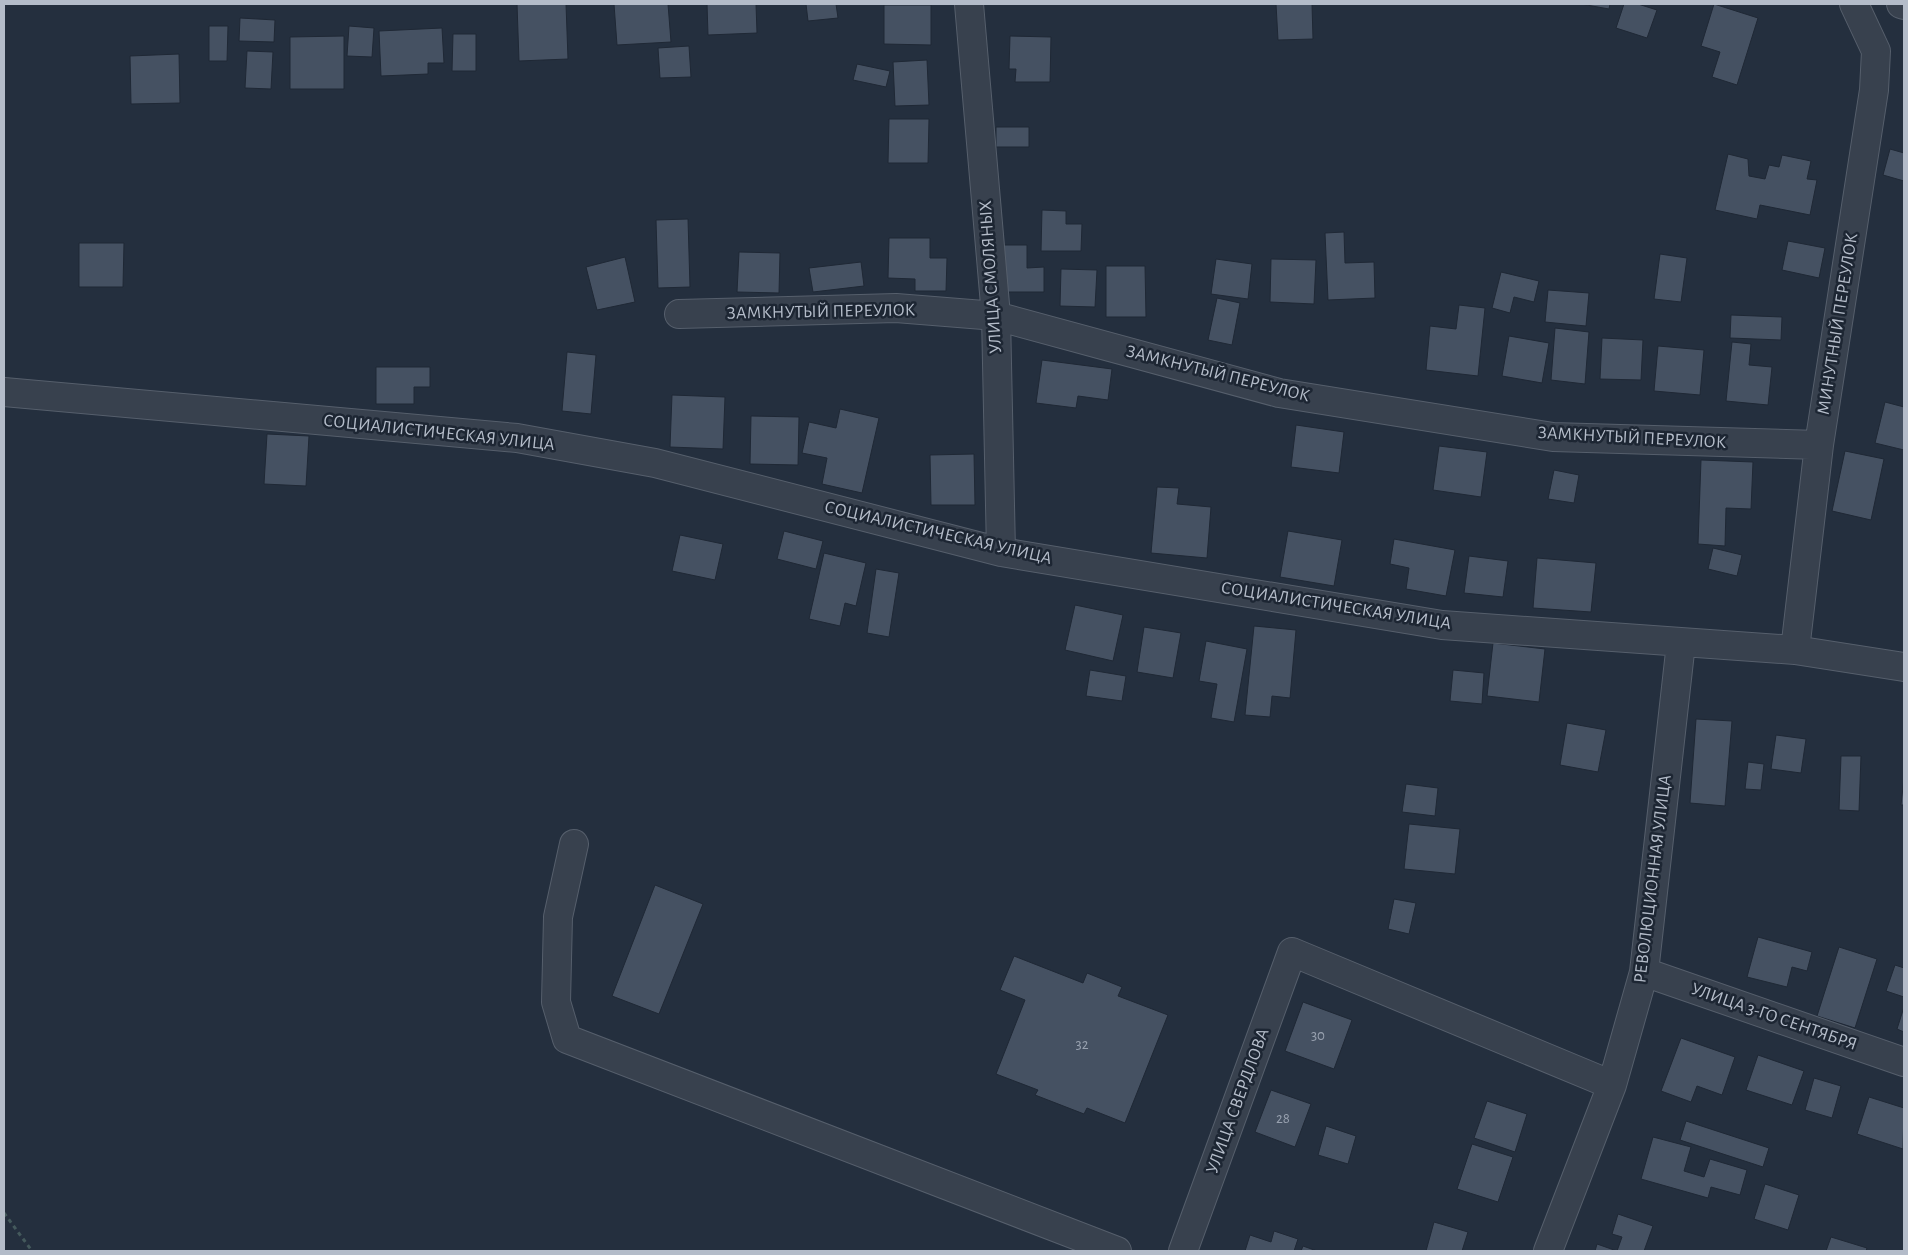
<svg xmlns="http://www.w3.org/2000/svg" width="1908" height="1255" font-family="'Alegreya Sans',sans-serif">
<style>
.building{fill:#455162;stroke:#1f2835}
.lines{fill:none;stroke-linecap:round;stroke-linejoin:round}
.minor-casing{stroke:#565f6c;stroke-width:30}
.path{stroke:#44595c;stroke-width:3;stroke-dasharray:4 4;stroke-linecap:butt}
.minor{stroke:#38414e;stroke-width:28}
.labels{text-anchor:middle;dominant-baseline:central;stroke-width:5;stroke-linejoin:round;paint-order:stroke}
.number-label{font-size:15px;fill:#98a1af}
.street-label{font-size:18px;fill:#b4bcc9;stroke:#1d2633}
</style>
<rect width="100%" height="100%" fill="#242f3e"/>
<!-- building -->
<path class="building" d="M517,4h49l2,55 -49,2z
M614,4h54l3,38 -54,3z
M707,4h49l1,29 -49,2z
M806,4h30l2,14 -30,3z
M1276,4h36l1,35 -35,1z
M1581,4h29l-1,5z
M1624,4h14l19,6 -10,28 -31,-10z
M1714,4l44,14 -21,67 -25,-8 8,-25 -19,-6z
M884,5h47v40l-47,-1z
M240,18l35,2 -1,22 -35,-1z
M209,26h19l-1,35h-18z
M349,26l25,2 -2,29 -25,-1z
M442,28l2,35h-16v11l-47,2 -2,-45z
M453,34h23v37h-24z
M344,36v53h-54v-52z
M1010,36l41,1 -1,45h-35l1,-13h-7z
M689,46l2,31 -31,1 -2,-30z
M247,51l26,1 -2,37 -26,-1z
M179,54l1,49 -49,1 -1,-48z
M927,60l2,45 -34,1 -2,-44z
M857,64l33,7 -4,16 -33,-7z
M889,119h40l-1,44h-40z
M996,127h33v20h-33z
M1890,149l14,4v28l-21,-6z
M1728,154l20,5 1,17 16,3 4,-14 10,2 3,-12 29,6 -4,18 10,1 -7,35 -50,-10 -3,14 -42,-9z
M1042,210l24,1v13h16l-1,27h-40z
M688,219l2,68 -32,1 -2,-68z
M1344,232l1,31 29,-1 1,36 -47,2 -3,-67z
M889,238h41v20h17l-1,33h-31v-12l-27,-1z
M1788,241l37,7 -6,30 -37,-8z
M79,243h45l-1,44h-44z
M998,245h29v23l17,-1v25h-46z
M739,252l41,1 -1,40 -42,-1z
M1660,254l27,4 -6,44 -27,-3z
M625,257l10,45 -38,8 -11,-43z
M1216,259l36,5 -4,35 -37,-5z
M1271,259l45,1 -2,44 -44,-2z
M861,262l3,24 -51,6 -4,-24z
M1106,266h39l1,51h-40z
M1061,269l36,1 -2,37 -35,-1z
M1501,272l38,9 -5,21 -20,-5 -4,16 -18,-5z
M1548,290l41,3 -3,33 -41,-4z
M1217,298l23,5 -8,42 -24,-5z
M1459,305l26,3 -7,68 -52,-6 4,-44 26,3z
M1731,315l51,2 -1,23 -51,-2z
M1555,328l34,4 -4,52 -34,-4z
M1509,336l40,7 -7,40 -40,-7z
M1602,338l41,2 -2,40 -41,-1z
M1732,342l19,2 -2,21 23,2 -4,38 -42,-4z
M1658,346l46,4 -4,45 -46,-4z
M567,352l29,3 -5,59 -29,-3z
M1042,360l70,9 -4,31 -30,-4 -2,12 -40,-5z
M376,367h54v20h-16v17h-38z
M672,395l53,2 -2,52 -53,-2z
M1885,402l19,5v43l-29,-7z
M840,409l39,9 -17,75 -40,-9 5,-26 -25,-5 7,-31 27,6z
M751,416l48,1 -1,48 -48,-1z
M1296,425l48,7 -5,41 -48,-6z
M267,434l42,2 -3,50 -42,-2z
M1439,446l48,6 -6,45 -48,-7z
M1845,451l39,8 -13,61 -39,-9z
M974,454l1,51h-44l-1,-50z
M1701,460l52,2 -2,47 -25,-1 -1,38 -27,-2z
M1554,470l25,5 -5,28 -26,-4z
M1157,487l22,1 -2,16 34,3 -4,51 -56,-5z
M784,531l39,10 -7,28 -39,-10z
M1288,531l54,9 -8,46 -54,-9z
M680,535l43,9 -8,36 -43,-9z
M1394,539l61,11 -9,46 -40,-7 3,-21 -19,-4z
M1713,548l29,7 -5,21 -29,-7z
M824,553l42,10 -10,43 -11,-3 -5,23 -31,-7z
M1469,556l39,5 -5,36 -39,-4z
M1537,558l59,5 -5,49 -58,-4z
M876,569l23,4 -10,64 -22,-4z
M1075,605l48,10 -10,46 -48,-11z
M1254,626l42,4 -6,68 -18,-2 -2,21 -25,-2z
M1144,627l37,6 -8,45 -36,-6z
M1206,641l41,8 -13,73 -23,-4 6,-34 -18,-3z
M1493,643l52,6 -6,53 -52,-6z
M1090,670l36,6 -4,25 -36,-5z
M1453,670l31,3 -2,31 -32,-3z
M1696,719l36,2 -7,85 -35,-3z
M1567,723l39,7 -8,42 -38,-7z
M1776,735l30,4 -5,34 -30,-4z
M1841,756h20l-2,55 -20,-1z
M1748,762l16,2 -3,26 -16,-1z
M1904,778v27h-3z
M1406,784l32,4 -3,28 -33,-4z
M1409,824l51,5 -5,45 -51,-5z
M655,885l48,19 -44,110 -47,-18z
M1394,899l22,4 -7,31 -21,-5z
M1758,937l54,15 -5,19 -15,-4 -5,20 -40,-10z
M1839,947l38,12 -22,69 -38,-12z
M1014,956l69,27 4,-10 35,14 -4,9 50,19 -43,108 -38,-15 -3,6 -49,-19 3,-5 -42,-16 29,-74 -25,-10z
M1895,965l9,3v29l-18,-6z
M1303,1002l49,18 -18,49 -49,-18z
M1904,1007v25l-7,-3z
M1681,1038l54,19 -13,38 -25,-9 -6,16 -30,-11z
M1758,1055l46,16 -12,34 -46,-15z
M1814,1078l27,8 -9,32 -27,-8z
M1271,1090l40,14 -16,43 -40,-15z
M1869,1097l35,11 -1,41 -46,-15z
M1487,1101l40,13 -12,38 -41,-14z
M1686,1121l83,27 -6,19 -83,-27z
M1326,1126l30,10 -8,28 -30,-9z
M1653,1137l38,10 -7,24 20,6 6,-18 37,11 -7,25 -29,-8 -3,11 -67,-19z
M1472,1144l41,13 -15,45 -41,-13z
M1765,1184l34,11 -11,35 -34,-11z
M1618,1214l35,12 -9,25h-49l2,-7 20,7 5,-14 -10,-3z
M1434,1222l34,10 -6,19h-36z
M1274,1231l24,8 -4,12h-49l5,-16 21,7z
M1831,1237l36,11 -1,3h-40z
M1303,1246l14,5h-16z"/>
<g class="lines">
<defs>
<path id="minor" d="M969,4l27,312 5,236
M1901,4l3,1
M679,314l217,-6 100,8 283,77 274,44 266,8
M4,392l513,46 138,25 346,89 441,73 353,25 109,17
M1795,650l24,-205 55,-355 2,-39 -22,-47
M574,844l-16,73 -2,85 11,37 550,212
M1644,972l260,90
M1183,1251l109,-299 320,133
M1548,1251l64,-166 32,-113 37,-329"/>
</defs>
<!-- minor casing -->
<use href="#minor" class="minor-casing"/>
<!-- path -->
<path class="path" d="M4,1213l28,38"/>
<!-- minor -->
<use href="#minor" class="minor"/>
</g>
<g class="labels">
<!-- number labels -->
<g class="number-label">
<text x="1318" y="1035">30</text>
<text x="1082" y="1044">32</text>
<text x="1283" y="1118">28</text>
</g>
<!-- street labels -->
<g class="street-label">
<text transform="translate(991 277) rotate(-94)">УЛИЦА СМОЛЯНЫХ</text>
<text transform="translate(821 312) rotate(-1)">ЗАМКНУТЫЙ ПЕРЕУЛОК</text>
<text transform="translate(1838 324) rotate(-81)">МИНУТНЫЙ ПЕРЕУЛОК</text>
<text transform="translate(1218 374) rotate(14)">ЗАМКНУТЫЙ ПЕРЕУЛОК</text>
<text transform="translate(439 433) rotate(6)">СОЦИАЛИСТИЧЕСКАЯ УЛИЦА</text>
<text transform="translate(1632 438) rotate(3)">ЗАМКНУТЫЙ ПЕРЕУЛОК</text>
<text transform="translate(938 533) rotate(13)">СОЦИАЛИСТИЧЕСКАЯ УЛИЦА</text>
<text transform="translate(1336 606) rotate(9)">СОЦИАЛИСТИЧЕСКАЯ УЛИЦА</text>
<text transform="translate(1653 879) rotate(-83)">РЕВОЛЮЦИОННАЯ УЛИЦА</text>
<text transform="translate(1774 1017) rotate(19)">УЛИЦА 3-ГО СЕНТЯБРЯ</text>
<text transform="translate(1238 1101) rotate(-70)">УЛИЦА СВЕРДЛОВА</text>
</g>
</g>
<!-- border -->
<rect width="1908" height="1255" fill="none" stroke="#b4bcc9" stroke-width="10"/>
</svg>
